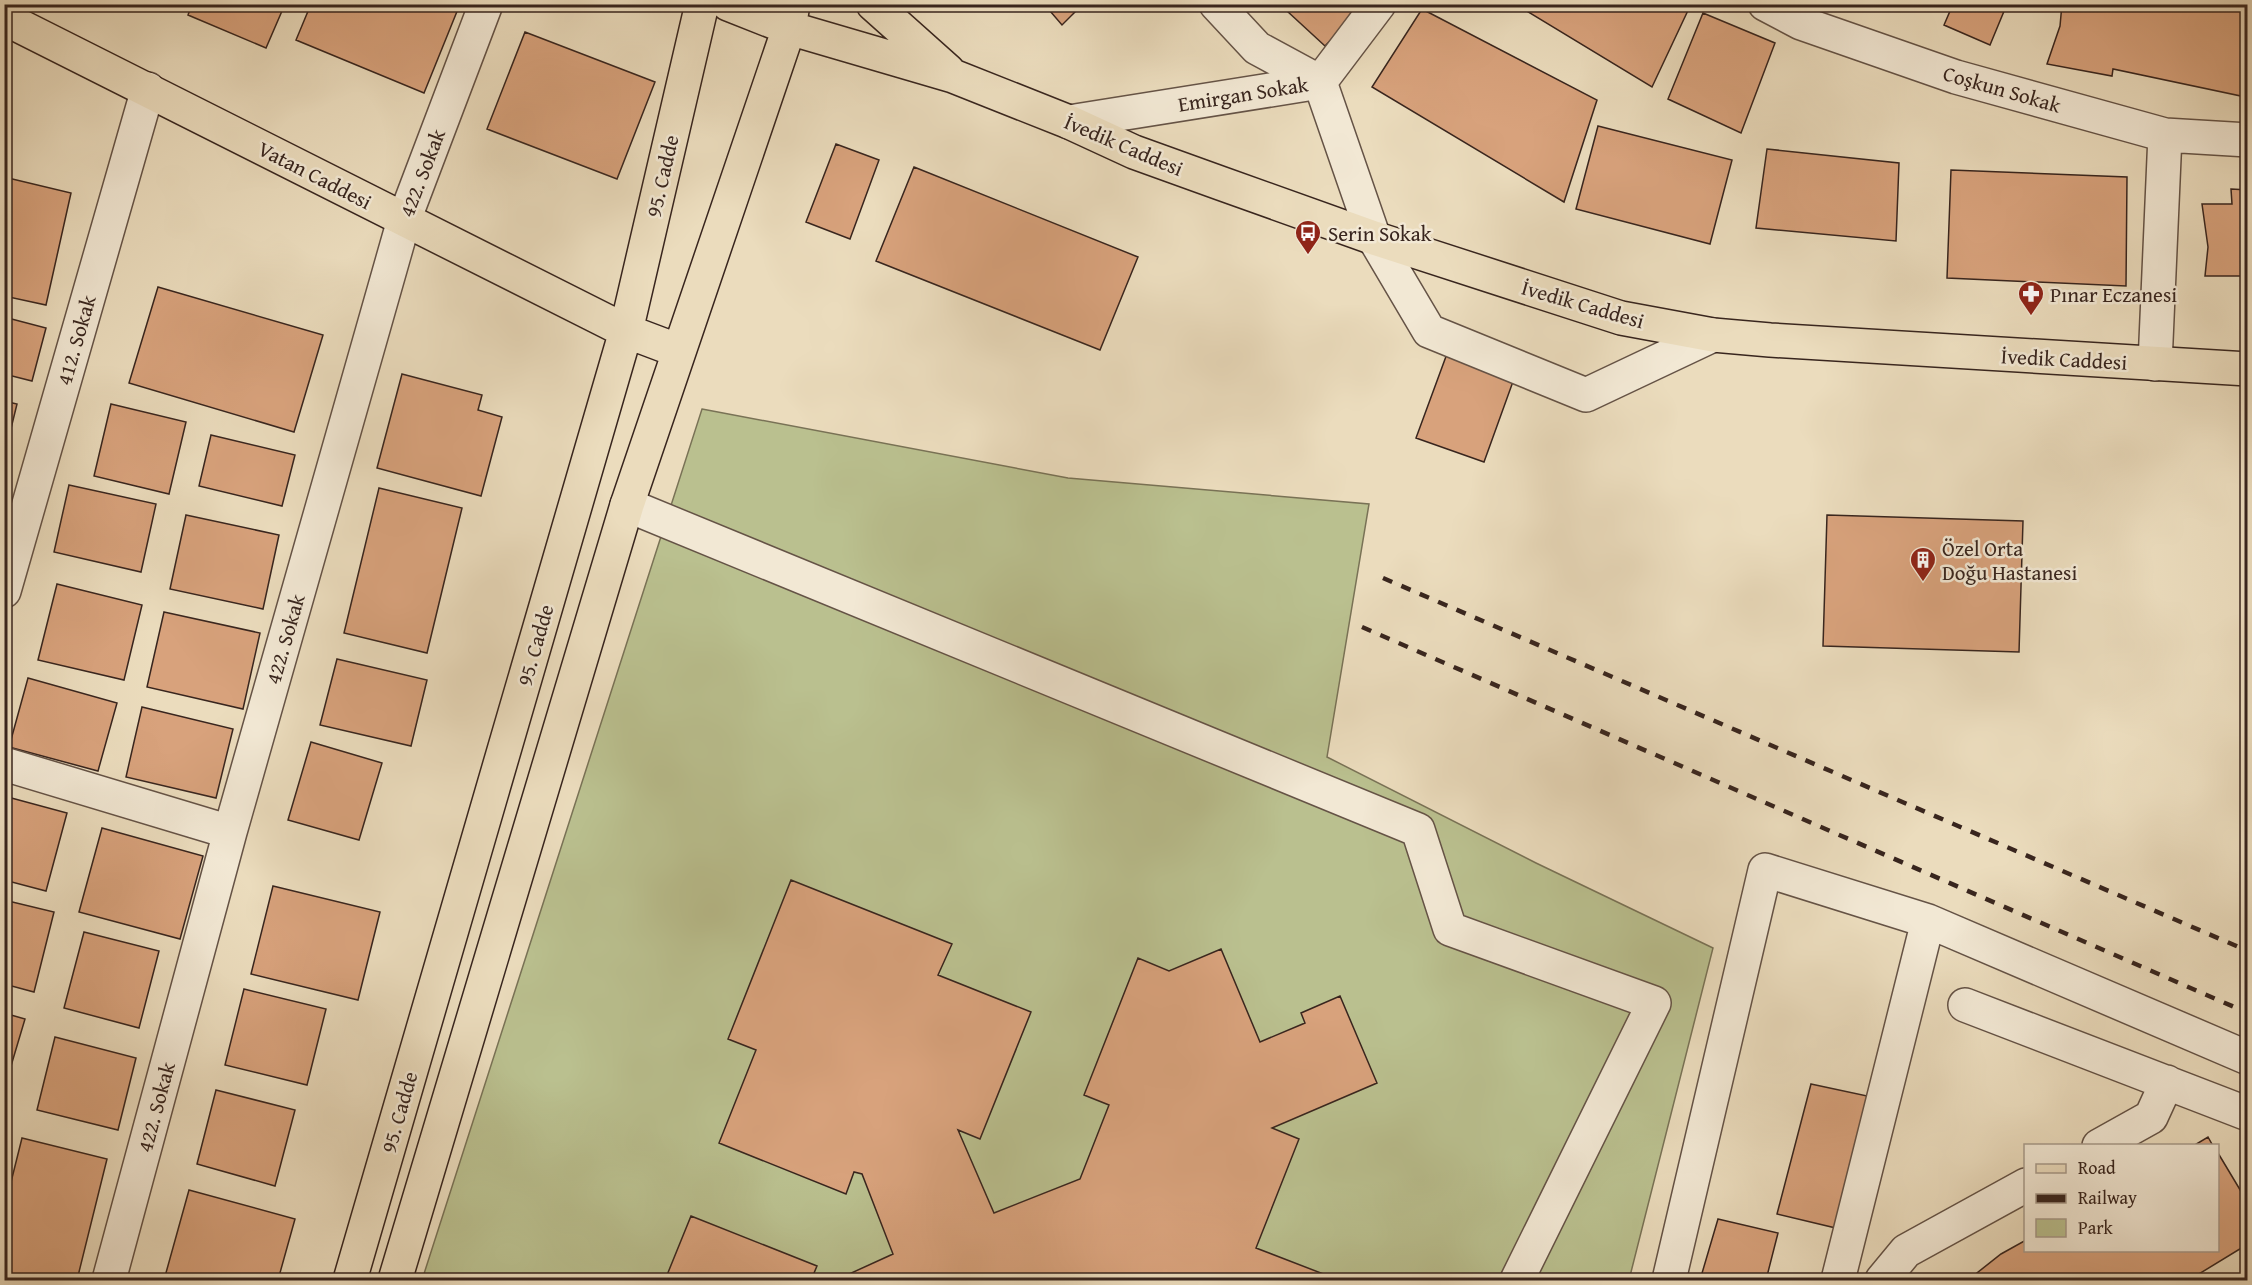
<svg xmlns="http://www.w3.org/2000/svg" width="2252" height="1285" font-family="'Gentium Book Plus',serif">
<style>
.green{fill:#bac08f;stroke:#797256;stroke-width:1.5}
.building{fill:#d8a27c;stroke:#38251e;stroke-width:1.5}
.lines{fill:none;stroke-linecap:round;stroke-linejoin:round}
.minor-casing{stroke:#655346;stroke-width:36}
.major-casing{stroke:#38251e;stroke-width:36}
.minor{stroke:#f2e8d4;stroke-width:33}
.major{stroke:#ebdcbd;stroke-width:33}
.rail{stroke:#38251e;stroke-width:4.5;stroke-dasharray:10 10;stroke-linecap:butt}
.labels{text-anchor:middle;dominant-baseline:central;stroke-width:5;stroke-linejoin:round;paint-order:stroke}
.street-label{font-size:21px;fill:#38251e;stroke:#f2e8d4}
.poi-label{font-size:21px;fill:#38251e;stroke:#f2e8d4;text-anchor:start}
</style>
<rect width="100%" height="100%" fill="#ebdcbd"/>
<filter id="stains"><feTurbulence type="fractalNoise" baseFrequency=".00333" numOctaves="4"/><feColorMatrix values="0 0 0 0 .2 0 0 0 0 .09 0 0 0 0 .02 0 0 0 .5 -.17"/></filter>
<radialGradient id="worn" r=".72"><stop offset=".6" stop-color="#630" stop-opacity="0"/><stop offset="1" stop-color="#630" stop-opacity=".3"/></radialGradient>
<!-- green -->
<path class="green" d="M702,409l366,69 301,26 -42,253 209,106 177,85 -84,332h-1207z"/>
<!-- building -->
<path class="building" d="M192,4h93l-19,44 -78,-33z
M311,4h149l-36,89 -128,-53z
M1044,4h39l-21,21z
M1294,4h66l-8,14 -27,28 -38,-35z
M1515,4h176l-39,83z
M1935,4h72l-17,41 -46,-20 6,-14z
M2062,4h141l44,9v57l-6,26 -128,-27 -1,7 -65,-12 13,-38z
M1422,9l175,91 -33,102 -192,-115z
M1703,13l72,30 -34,90 -73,-34z
M525,32l130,50 -38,97 -130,-50z
M1598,126l134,34 -22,84 -134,-35z
M836,144l43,16 -29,79 -44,-17z
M1767,149l132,14 -3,78 -140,-13z
M914,167l224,90 -38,93 -224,-89z
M1951,170l176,7 -1,109 -179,-8z
M4,177l67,16 -25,112 -42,-9z
M2231,189l17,1v86h-43l3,-29 -6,-43h30z
M158,287l165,48 -29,97 -165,-49z
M4,317l42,11 -14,53 -28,-7z
M1448,351l67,25 -31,86 -68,-24z
M402,374l80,21 -4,15 24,7 -21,79 -104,-28z
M4,401l13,3 -13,53z
M111,404l75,18 -17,72 -75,-18z
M211,435l84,20 -13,51 -83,-20z
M69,485l87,19 -15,68 -87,-20z
M379,488l83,20 -35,145 -83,-20z
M186,515l93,20 -16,74 -93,-20z
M1827,515l196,6 -4,131 -196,-6z
M57,584l85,21 -18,75 -86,-20z
M164,612l96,21 -17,76 -96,-22z
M337,659l90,21 -16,66 -91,-21z
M28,678l89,25 -19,68 -89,-24z
M142,707l91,22 -17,69 -90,-21z
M311,742l71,21 -23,77 -71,-20z
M4,796l63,17 -21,78 -42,-11z
M102,828l101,28 -23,83 -101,-27z
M791,880l161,64 -14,31 93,37 -51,127 -22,-9 36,83 86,-34 29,-74 -25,-10 54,-137 31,13 52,-22 39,93 45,-19 -4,-10 39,-17 37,87 -105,45 27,11 -43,109 83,32h-217l1,-2 -6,-3 -12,5h-269l57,-26 -31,-80 -8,-2 -8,22 -127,-51 37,-93 -28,-11z
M273,886l107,26 -22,88 -107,-26z
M4,900l50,12 -20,80 -30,-8z
M84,932l75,19 -20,77 -75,-20z
M244,989l82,20 -19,76 -82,-20z
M4,1013l21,6 -20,67 -1,-1z
M55,1037l81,21 -18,72 -81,-20z
M1811,1084l61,13 -32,132 -63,-15z
M216,1090l79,20 -20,76 -78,-22z
M2208,1137l5,9h-20z
M22,1138l85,21 -30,121h-73v-70z
M2218,1153l30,50v41l-59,36h-221l33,-26 25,-14v10h192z
M189,1190l106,29 -17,61h-114z
M691,1216l126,50 -6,14h-146z
M1718,1219l60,14 -12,47h-66z"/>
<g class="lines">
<defs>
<path id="minor" d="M1216,4l41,44 63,34 54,156 55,93 157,64 127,-60
M1765,4l36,19 155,54 209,58 83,5
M1069,122l251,-40 59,-78
M2155,364l10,-229
M627,505l791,325 32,99 204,74 -137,277
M4,591l144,-502
M4,764l226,68
M1965,1005l283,109
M2099,1146l52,-29 16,-35
M109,1280l121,-448 174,-612 82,-216
M1669,1280l96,-410 163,51 320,137
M1838,1280l90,-359
M1882,1280l24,-29 120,-66"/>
<path id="major" d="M728,4l61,24 164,48 116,46 65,30 86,31 154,55 247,80 92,17 57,5 478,29
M873,4l75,67
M4,18l622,313 53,20
M350,1280l276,-949 76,-327
M395,1280l232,-775 162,-477 4,-24"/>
</defs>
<!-- minor casing -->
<use href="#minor" class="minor-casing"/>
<!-- major casing -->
<use href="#major" class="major-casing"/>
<!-- minor -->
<use href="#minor" class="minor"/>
<!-- major -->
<use href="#major" class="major"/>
<!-- rail -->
<path class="rail" d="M1383,578l865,373
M1362,627l886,386"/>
</g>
<!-- icons -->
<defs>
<symbol id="bus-pin" viewBox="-11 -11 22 30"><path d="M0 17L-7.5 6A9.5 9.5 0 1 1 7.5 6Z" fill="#8f2418" stroke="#f2e8d4"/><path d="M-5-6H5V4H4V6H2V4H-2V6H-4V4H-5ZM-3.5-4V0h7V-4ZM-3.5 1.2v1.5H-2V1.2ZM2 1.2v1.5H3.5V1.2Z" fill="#fff"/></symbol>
<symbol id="pharmacy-pin" viewBox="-11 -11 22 30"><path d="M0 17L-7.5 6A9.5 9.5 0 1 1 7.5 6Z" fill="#8f2418" stroke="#f2e8d4"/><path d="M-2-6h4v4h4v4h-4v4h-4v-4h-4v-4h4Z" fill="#fff"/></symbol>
<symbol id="building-pin" viewBox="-11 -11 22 30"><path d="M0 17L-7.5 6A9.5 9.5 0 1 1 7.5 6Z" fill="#8f2418" stroke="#f2e8d4"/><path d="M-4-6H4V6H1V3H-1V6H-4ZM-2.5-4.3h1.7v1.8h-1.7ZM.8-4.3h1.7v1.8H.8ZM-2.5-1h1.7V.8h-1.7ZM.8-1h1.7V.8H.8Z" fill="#fff"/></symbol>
</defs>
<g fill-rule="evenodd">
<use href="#bus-pin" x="1293" y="218" width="30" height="40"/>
<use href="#pharmacy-pin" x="2016" y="279" width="30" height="40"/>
<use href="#building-pin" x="1908" y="545" width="30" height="40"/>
</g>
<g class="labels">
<!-- street labels -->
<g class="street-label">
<text transform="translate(2002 89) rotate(16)">Coşkun Sokak</text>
<text transform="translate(1243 94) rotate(-9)">Emirgan Sokak</text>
<text transform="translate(1124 145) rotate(23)">İvedik Caddesi</text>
<text transform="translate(422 173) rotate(-69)">422. Sokak</text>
<text transform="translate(315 175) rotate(27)">Vatan Caddesi</text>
<text transform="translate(662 176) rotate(-77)">95. Cadde</text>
<text transform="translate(1583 304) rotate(16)">İvedik Caddesi</text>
<text transform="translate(76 340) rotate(-74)">412. Sokak</text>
<text transform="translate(2064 359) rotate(3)">İvedik Caddesi</text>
<text transform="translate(285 639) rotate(-74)">422. Sokak</text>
<text transform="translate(535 645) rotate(-74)">95. Cadde</text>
<text transform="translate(156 1107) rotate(-75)">422. Sokak</text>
<text transform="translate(399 1112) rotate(-74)">95. Cadde</text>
</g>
<!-- poi labels -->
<g class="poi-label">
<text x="1328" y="233">Serin Sokak</text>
<text x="2050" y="294">Pınar Eczanesi</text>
<text x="1942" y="548">Özel Orta<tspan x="1942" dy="24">Doğu Hastanesi</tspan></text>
</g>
</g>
<!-- margin -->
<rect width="2252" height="1285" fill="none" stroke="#ebdcbd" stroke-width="24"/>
<rect x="6" y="6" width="2240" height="1273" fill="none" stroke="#38251e" stroke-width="3"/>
<rect x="12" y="12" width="2228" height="1261" fill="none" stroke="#38251e" stroke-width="1.5"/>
<!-- legend -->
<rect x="2024" y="1144" width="195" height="108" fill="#f2e8d4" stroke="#a89a8b" stroke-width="1.5"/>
<rect x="2036" y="1164" width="30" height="9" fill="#ebdcbd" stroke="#a89a8b" stroke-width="1.5"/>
<text x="2078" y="1174" font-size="18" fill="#38251e">Road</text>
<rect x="2036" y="1194" width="30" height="9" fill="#38251e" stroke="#a89a8b" stroke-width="1.5"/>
<text x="2078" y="1204" font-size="18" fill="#38251e">Railway</text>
<rect x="2036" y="1219" width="30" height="18" fill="#bac08f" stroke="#a89a8b" stroke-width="1.5"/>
<text x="2078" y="1234" font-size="18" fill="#38251e">Park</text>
<rect width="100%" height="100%" filter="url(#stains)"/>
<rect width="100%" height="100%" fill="url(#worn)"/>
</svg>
